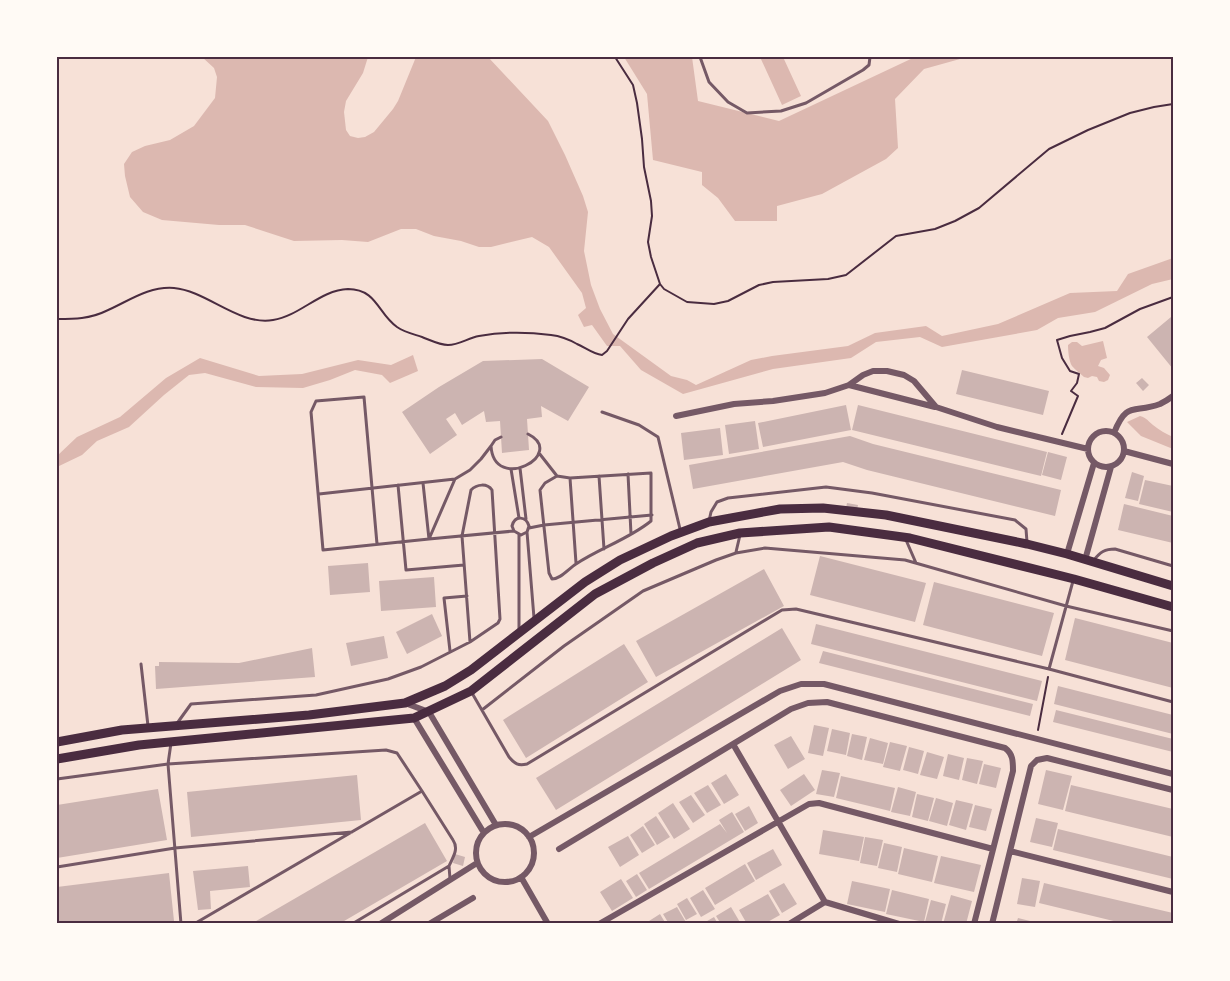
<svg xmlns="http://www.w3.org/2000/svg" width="1230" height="981" font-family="Jost,sans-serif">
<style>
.water{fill:#dcb8b0}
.building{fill:#ccb4b1}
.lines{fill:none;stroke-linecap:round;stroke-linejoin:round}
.path{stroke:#4a2c40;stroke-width:2}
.service{stroke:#755966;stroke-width:3}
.minor{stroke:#755966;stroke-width:6}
.secondary{stroke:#4a2c40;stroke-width:9}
.neatline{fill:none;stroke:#4a2c40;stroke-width:2}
</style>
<rect width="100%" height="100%" fill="#f7e1d7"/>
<!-- water -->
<path class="water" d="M202,57h166l-5,16 -17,28 -2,11 2,18 4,6 8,2 7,-1 9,-5 19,-23 5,-8 18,-44h72l60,64 17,34 18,41 5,16 -4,39 7,34 9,24 13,25 58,42 16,4 9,5 55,-25 21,-4 76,-10 27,-13 51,-7 16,10 56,-12 72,-31 47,-2 11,-17 45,-16v21l-21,5 -57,28 -37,6 -21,12 -95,17 -22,-10 -44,5 -25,16 -78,11 -90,25 -42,-24 -21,-24h-13l-15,-21 -8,2 -6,-12 8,-7 -4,-15 -33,-46 -17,-10 -41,10h-12l-18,-6 -27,-5 -18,-7h-15l-33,13 -26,-2 -48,1 -49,-16h-26l-57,-5 -19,-8 -13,-15 -5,-21 -1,-12 8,-12 13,-6 25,-6 24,-14 21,-28 2,-21 -3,-9z
M624,57h68l6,44 81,20 136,-64h74l-29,2 -36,10 -29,30 3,49 -12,11 -64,35 -45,12v15h-42l-17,-23 -16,-13v-13l-49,-12 -6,-66z
M760,57h23l18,39 -19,9z
M1103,341l4,17 -6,2 -3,6 6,2 6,7 -2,5 -4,2 -5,-1 -2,-4 -5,-1 -4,2 -4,-1c-4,-4 -9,-7 -12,-11 -3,-5 -4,-15 -4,-21l4,-3h5l5,4z
M413,355l5,16 -28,12 -8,-8 -27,-5 -25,10 -27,8 -47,-1 -51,-14 -16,2 -25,20 -35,32 -32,14 -15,14 -25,12v-11l20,-19 43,-20 46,-39 34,-20 59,18 43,-2 56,-14 33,5z
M1140,416c7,2 8,5 13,9 6,5 13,9 20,12v12l-32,-13 -14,-14z"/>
<!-- building -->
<path class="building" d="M1171,317l2,3v49l-26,-32z
M542,359l47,28 -21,34 -27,-15 1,11 -15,2 2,31 -27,3 -2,-32 -14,1 -2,-11 -22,14 -7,-12 -9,6 11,16 -27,19 -28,-42 37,-25 44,-26z
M962,370l87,21 -6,24 -87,-21z
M1142,378l7,7 -6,6 -7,-8z
M846,405l5,25 -88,17 -5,-24z
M858,405l189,47 -6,24 -189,-46z
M755,421l4,28 -30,5 -4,-29z
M720,428l3,27 -39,5 -3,-27z
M850,436l23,8 188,46 -6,26 -188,-46 -24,-8 -150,27 -4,-24z
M1048,452l19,5 -6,23 -19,-5z
M1132,472l12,4 -6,25 -13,-3z
M1145,480l28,6v26l-34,-8z
M847,503l11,2 -1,5 -11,-2z
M1124,504l49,12v27l-55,-13z
M820,556l106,27 -11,39 -105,-27z
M368,563l2,29 -40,3 -2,-29z
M764,569l20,37 -128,71 -20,-36z
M434,577l2,30 -55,4 -2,-30z
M934,582l120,31 -12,43 -119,-31z
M432,614l10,22 -35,18 -11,-22z
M1075,618l98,25v45l-108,-28z
M816,624l226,57 -5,20 -226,-57z
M782,628l19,32 -245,150 -20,-32z
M384,636l4,22 -37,8 -5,-23z
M624,644l24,38 -122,76 -23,-38z
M312,648l3,29 -159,12 -1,-23h4v-4l80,1z
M823,651l210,53 -3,12 -211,-53z
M1058,686l115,29v19l-119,-30z
M1056,710l117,29v13l-120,-30z
M814,725l15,3 -6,28 -15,-3z
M832,729l18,4 -4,22 -19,-4z
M852,734l15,3 -5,23 -15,-4z
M791,736l14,23 -17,10 -14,-24z
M870,738l18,5 -5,21 -19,-4z
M890,742l17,4 -7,25 -17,-4z
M909,747l15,4 -6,23 -15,-4z
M927,752l17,5 -7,22 -17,-4z
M948,754l16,4 -5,22 -16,-4z
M967,758l16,3 -6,23 -15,-4z
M984,764l17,4 -5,20 -17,-4z
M822,770l18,3 -6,24 -18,-3z
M1046,770l26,6 -9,34 -25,-6z
M726,774l13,21 -15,9 -13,-21z
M804,774l11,16 -24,16 -11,-16z
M357,775l4,45 -170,17 -4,-45z
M841,776l54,12 -5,23 -54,-13z
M708,785l13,20 -14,8 -13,-20z
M1071,785l102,24v28l-108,-26z
M898,787l18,5 -6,24 -19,-4z
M158,789l9,51 -110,18v-53z
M917,794l17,4 -6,23 -16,-4z
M691,795l14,20 -12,8 -14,-21z
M936,798l17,5 -6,23 -18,-5z
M956,800l17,4 -7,26 -17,-5z
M673,803l17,26 -16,10 -16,-26z
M975,805l17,4 -6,22 -17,-4z
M749,806l9,17 -13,8 -10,-17z
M732,812l12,20 -95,57 -10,-16 81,-49 7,9 -8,-13z
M656,816l14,21 -13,8 -13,-21z
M1036,818l22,5 -6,24 -22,-5z
M425,823l22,38 -108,63h-88z
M643,826l12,19 -13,8 -12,-18z
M1058,829l115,28v22l-120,-29z
M823,830l41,7 -5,24 -40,-7z
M628,836l11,19 -19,12 -12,-20z
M865,837l18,3 -6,26 -17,-3z
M884,843l18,4 -5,25 -19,-4z
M904,848l34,8 -6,26 -34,-8z
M773,849l9,16 -26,15 -9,-17z
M455,854l10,3 -2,9 -10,-3z
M941,856l40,9 -7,27 -40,-9z
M745,864l10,17 -40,24 -10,-17z
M248,866l2,21 -40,4 1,18 -13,1 -5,-39z
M169,873l5,48 -22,3h-95v-37z
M637,874l10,16 -11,7 -10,-16z
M1022,878l18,3 -5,26 -18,-3z
M621,879l12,19 -21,13 -12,-19z
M852,881l38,8 -5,23 -38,-8z
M784,883l13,21 -15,9 -13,-22z
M1044,883l129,30v11h-47l-87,-21z
M703,890l12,19 -14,8 -11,-19z
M892,890l37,9 -5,23 -38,-8z
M768,894l12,21 -16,9h-17l-8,-14z
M951,895l21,6 -6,23h-23z
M687,898l10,16 -11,6 -9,-16z
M931,900l15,4 -5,20 -16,-2z
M677,907l10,17h-18l-6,-10z
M731,907l10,17h-20l-5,-8z
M660,914l6,10h-15l-2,-3z
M714,917l4,7h-16z
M1018,918l20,5v1h-22z"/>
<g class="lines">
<!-- path -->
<path class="path" d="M660,284l4,5 23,13 27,2 14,-3 31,-16 14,-3 55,-3 18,-4 50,-39 39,-7 20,-8 24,-13 70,-59 39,-19 42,-17 24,-6 19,-3
M57,319c17,0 33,0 49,-8 23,-10 42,-25 68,-23 33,3 65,38 99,32 27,-4 47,-30 75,-31 29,0 30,25 49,38 7,5 16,7 25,10 8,3 18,8 26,8 11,0 20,-7 31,-9 22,-4 49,-4 72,-1 9,1 19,5 26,9 9,4 16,10 25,11l5,-4 21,-32 32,-35 -9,-27 -3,-15 4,-26 -1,-15 -7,-34 -2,-28 -5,-36 -4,-18 -18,-28
M1062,434l16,-38 -7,-5 6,-8 2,-9 -9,-3 -8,-13 -5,-18 13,-4 20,-4 15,-4 35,-19 33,-12
M1038,730l10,-53"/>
<!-- service -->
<path class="service" d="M700,57l9,25 19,20 19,11 34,-2 25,-8 57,-33 6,-5 1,-8
M602,412l37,13 19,12 22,92
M501,437l-6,3 -4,6c3,48 77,8 37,-12
M491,446l-10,13 -11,11 -15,9 -26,60 85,-8
M539,453l18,23 13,2 81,-5v48c-22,18 -51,27 -75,43 -8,5 -15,15 -24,15l-3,-6 -9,-83 5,-7 12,-7
M520,468l6,51
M511,469l8,49
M628,474l3,60
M599,476l5,73
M570,478l6,85
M398,485l8,85 58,-5
M319,494l136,-15
M709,521l2,-9 6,-10 11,-4 98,-11 46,6 143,27 11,9 1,13
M529,528l15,-3 108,-10
M527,532l-6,3 -7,-4 -2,-5c3,-11 14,-10 17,0l-2,6 7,86
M519,534v95
M906,540l10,23
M377,544l-13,-147 -48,4 -5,11 12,138 106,-11 -6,-56
M736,552l4,-17
M1094,560c6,-8 11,-11 21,-11l58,17
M450,651l-6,-53 23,-2
M141,664l7,62
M1049,669l24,-88
M472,693l37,64c6,7 9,9 18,7l255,-154 14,-1 253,60 124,33
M482,710l82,-64 79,-55 73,-31 20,-7 29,-5 140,12 161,46 107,25
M178,722l13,-18 125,-9 72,-16 33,-12 49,-25 28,-19 2,-4 -8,-129c-5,-7 -15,-6 -21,0l-9,46 8,106
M171,743l-3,21 13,160
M57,779l111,-15 218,-14 11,3 25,38 31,49c6,9 0,17 -4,26l-97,58
M449,866l1,13
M57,867l118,-19 177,-16
M194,924l228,-133"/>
<!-- minor -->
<path class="minor" d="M849,385l86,22
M676,416l58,-12 39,-3 52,-8 24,-8 14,-10 10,-4h14l17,4 10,6 22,26 61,20 91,22
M1088 449a18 18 0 1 1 36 0a18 18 0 1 1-36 0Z
M1114,433c13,-33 20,-19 46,-29 4,-2 9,-5 13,-8
M1124,451l49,13
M1067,554l27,-91
M1085,560l26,-93
M405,703l24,9 67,113
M414,718l70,115
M733,744l92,158 -36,22
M476 853a29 29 0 1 1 58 0a29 29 0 1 1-58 0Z
M529,837l251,-146 21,-7h23l349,90
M559,849l232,-140 17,-6 19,-1 178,46c8,6 8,13 8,23l-39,153
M1010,851l163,41
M521,877l27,47
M825,902l74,22
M380,924l97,-61
M429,924l44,-26
M599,924l210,-120 10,-1 174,46
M992,924l39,-158 6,-6 10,-2 126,32"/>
<!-- secondary -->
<path class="secondary" d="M57,742l65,-12 187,-15 96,-12 40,-17 26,-16 114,-88 35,-22 51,-24 38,-14 71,-13 43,-1 63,7 141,29 40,10 106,32
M57,759l82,-14 275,-27 57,-27 124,-97 58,-31 44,-20 43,-10 89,-6 81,11 164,41 99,28"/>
</g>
<!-- border -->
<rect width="1230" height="981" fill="none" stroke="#fffaf5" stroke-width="117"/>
<rect x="58" y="58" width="1114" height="864" class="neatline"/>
</svg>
